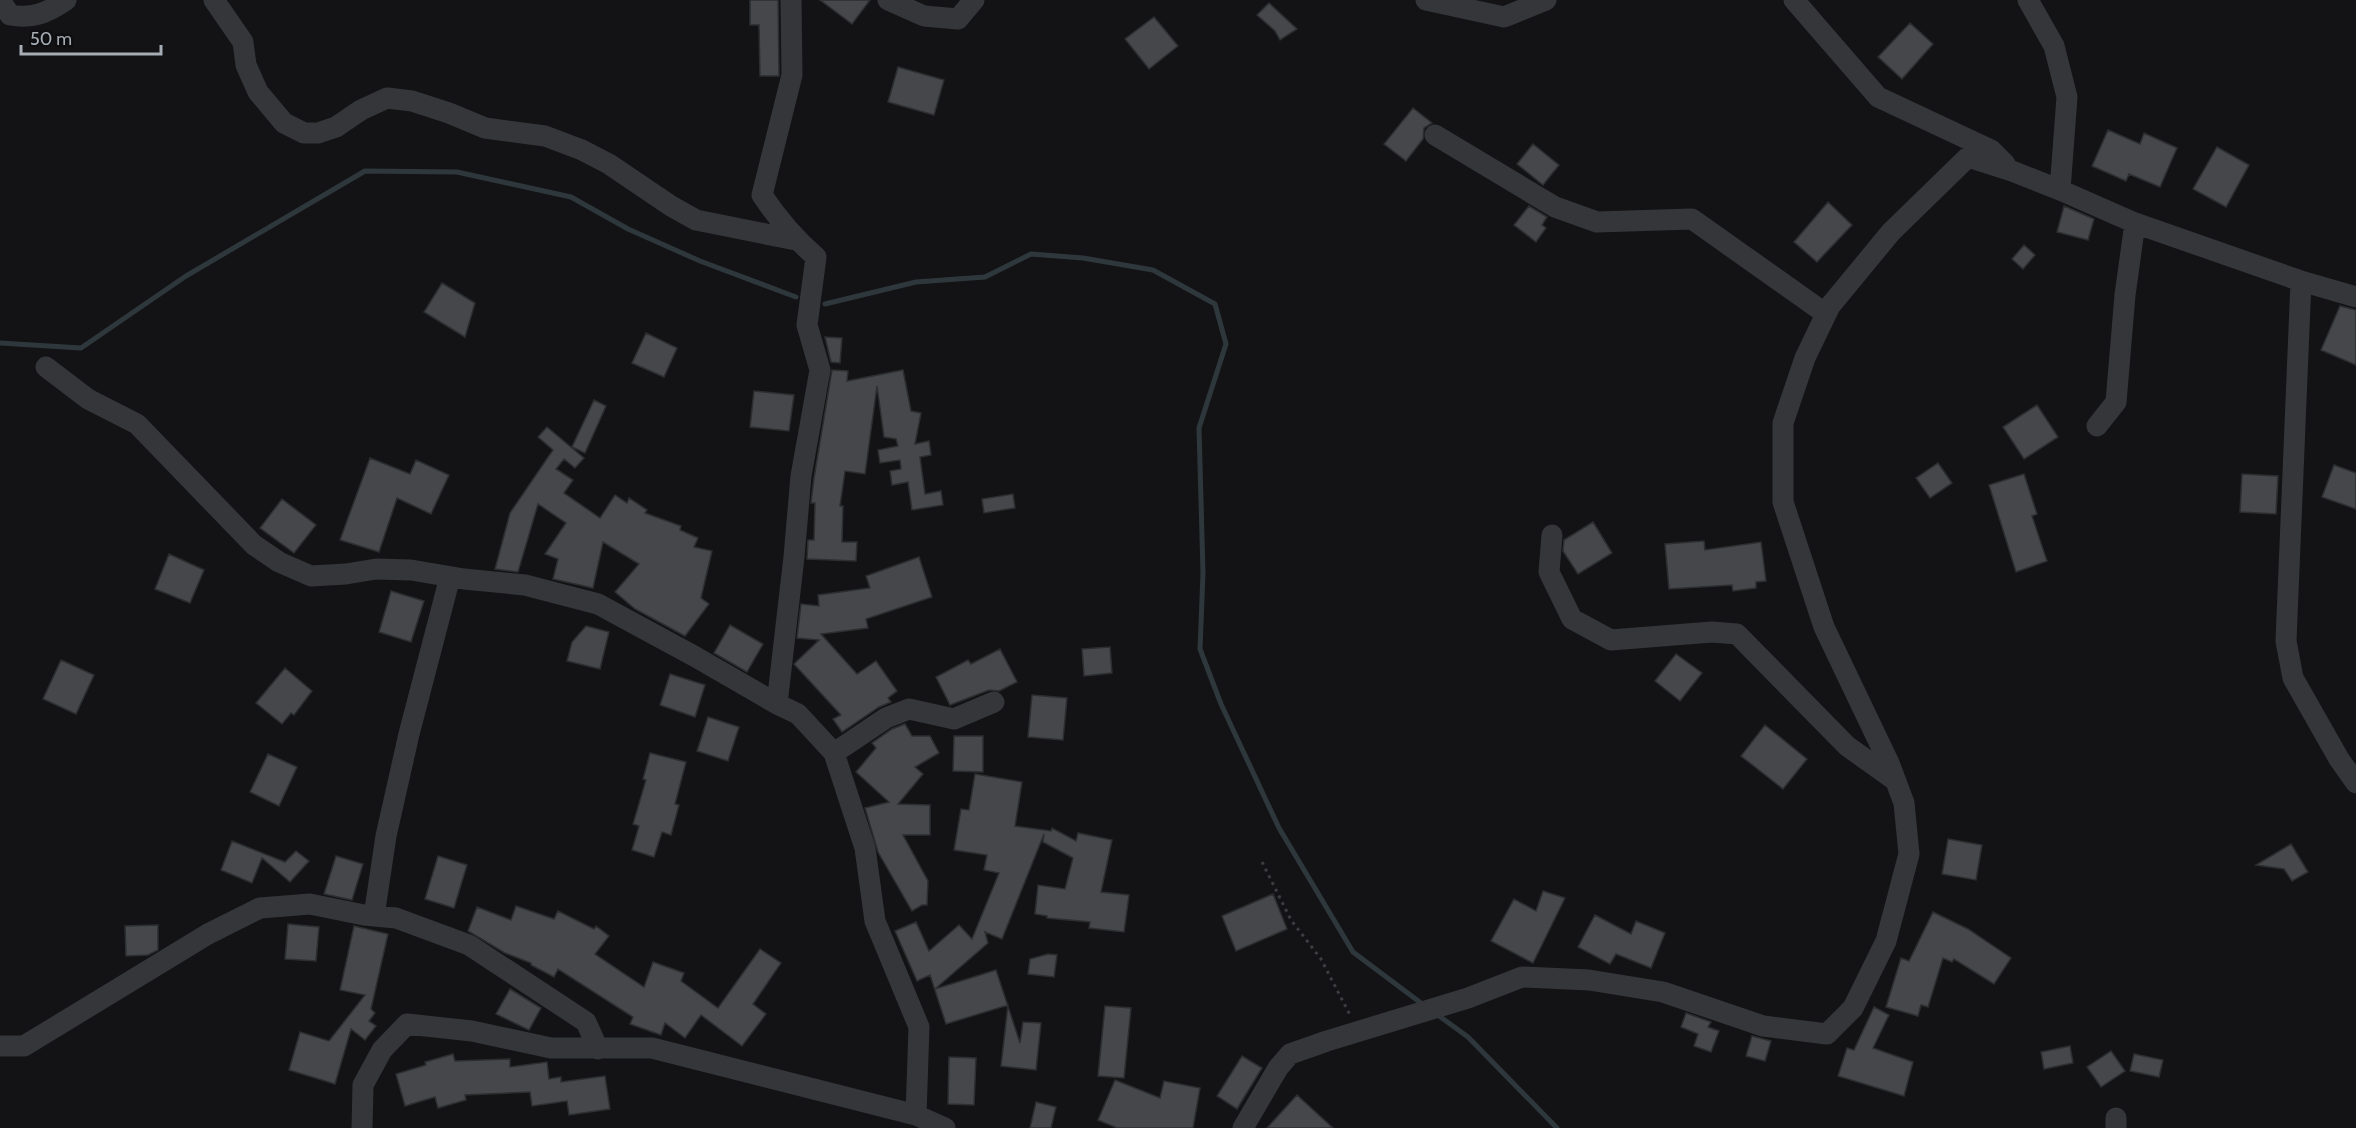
<svg xmlns="http://www.w3.org/2000/svg" width="2356" height="1128" font-family="Cabin,sans-serif">
<style>
.lines{fill:none;stroke-linecap:round;stroke-linejoin:round}
.stream{stroke:#2e383c;stroke-width:5}
.building{fill:#45474a;stroke:#2d2e30;stroke-width:1.5}
.path{stroke:#3b3d40;stroke-width:3;stroke-dasharray:3 4.5;stroke-linecap:butt}
.minor{stroke:#353639;stroke-width:21}
</style>
<rect width="100%" height="100%" fill="#131315"/>
<g class="lines">
<!-- stream -->
<path class="stream" d="M825,304l91,-22 69,-5 46,-23 52,4 70,12 62,34 11,40 -27,84 4,145 -3,76 21,55 58,124 74,124 72,54
M0,343l81,5 105,-72 179,-105 92,1 114,25 57,32 72,32 96,36
M1435,1013l33,24 89,91"/>
</g>
<!-- building -->
<path class="building" d="M750,0h28l1,76h-19l-1,-51h-9z
M820,0h50l-18,24z
M1269,3l28,26 -17,11 -5,-9 -18,-16z
M1154,17l24,29 -29,23 -24,-30z
M1910,23l23,21 -31,35 -24,-22z
M898,67l46,13 -10,35 -46,-13z
M1413,108l19,15 -8,5 -1,11 -17,22 -22,-17z
M2108,130l32,14 4,-11 33,15 -17,39 -31,-13 -3,7 -34,-15z
M1533,144l26,21 -16,20 -26,-21z
M2217,147l32,18 -23,42 -33,-18z
M1828,202l24,23 -35,37 -23,-20z
M1529,206l18,11 -5,8 4,3 -10,14 -22,-17z
M2064,206l30,13 -6,21 -31,-8z
M2024,245l11,10 -12,14 -11,-10z
M442,283l33,20 -10,34 -41,-25z
M2340,306l16,4v55l-35,-15z
M646,333l31,15 -13,29 -32,-14z
M825,337l17,1 -2,25 -9,-1z
M832,370l16,1 -1,10 56,-11 8,41 10,2 -6,31 14,-3 2,14 -11,2 5,37 16,-3 2,14 -31,5 -4,-28 -16,3 -2,-14 11,-2 -1,-9 -20,3 -2,-13 20,-4 -2,-7 -12,-2 -7,-51 -12,88 -20,-3 -5,35h3l-1,36h15l-1,19 -49,-2 1,-19h6l1,-37h-4l3,-25z
M754,391l40,4 -5,36 -39,-4z
M594,400l12,6 -21,47 -13,-6z
M2037,405l21,32 -34,22 -21,-32z
M547,427l37,31 -9,10 -11,-9 -8,10 17,11 -9,13 36,25 15,-23 12,8 2,-5 18,12 -2,3 36,13 -1,4 18,8 -4,9 18,4 -11,47 8,6 -24,32 -50,-27 -20,-17 24,-28 -36,-22 -10,46 -40,-9 5,-20 -13,-5 21,-31 -28,-19 -20,68 -23,-3 15,-56 43,-63 -15,-13z
M370,458l40,16 6,-14 33,15 -18,39 -34,-16 -18,54 -39,-12z
M1938,463l14,20 -22,15 -14,-20z
M2334,465l22,8v36l-34,-12z
M2024,474l13,40 -5,2 15,45 -31,11 -27,-87z
M2242,474l36,2 -2,38 -36,-2z
M1013,494l2,14 -31,5 -2,-14z
M282,499l34,26 -22,28 -34,-25z
M1593,522l19,31 -34,21 -15,-23 1,-11z
M1704,541l1,9 56,-8 5,39 -10,1v6l-23,3 -1,-6 -63,4 -4,-45z
M169,554l35,16 -14,33 -35,-14z
M919,557l13,40 -66,22 2,9 -47,6 36,40 19,-13 21,30 -9,7 3,4 -12,5 -37,25 -9,-13 8,-4 -47,-51 25,-24 -22,-2 4,-34 18,2 -1,-11 52,-7 -4,-12z
M391,591l33,10 -13,41 -32,-10z
M730,625l33,19 -16,28 -33,-19z
M586,626l23,6 -9,37 -33,-8 5,-19z
M1110,647l2,26 -28,3 -2,-27z
M1000,649l17,33 -18,9 -10,-1 -39,15 -14,-28 32,-17 3,4z
M1676,654l26,19 -22,28 -25,-20z
M61,660l33,15 -18,39 -33,-15z
M285,668l27,23 -18,24 -3,-2 -9,11 -26,-21z
M670,674l35,11 -10,32 -35,-12z
M1032,695l35,3 -4,42 -35,-3z
M708,717l31,10 -11,34 -31,-10z
M905,724l7,12h18l9,17 -24,14 8,7 -25,30 32,1v30h-27l25,46 -1,24h-5l-10,6 -34,-59 -13,-44 24,-6 -33,-30 20,-24 -4,-5 20,-14z
M1765,725l42,34 -24,30 -42,-33z
M954,736h29v36l-30,-1z
M650,753l36,9 -11,42 4,1 -8,30 -9,-3 -8,25 -22,-7 7,-24 -6,-2 13,-44 -3,-1z
M268,754l29,13 -18,39 -29,-14z
M975,774l47,8 -7,44 36,5 1,-3 24,13 2,-8 34,7 -11,52 28,3 -5,37 -35,-4 1,-6 -43,-4v-2l-12,-2 3,-29 27,4 8,-31 -30,-16 1,-8 -42,105 -17,-7 3,11 -53,46 61,-19 24,73 3,-21 18,1 -5,47 -35,-4 7,-61 -62,19 -16,-49 -13,6 -22,-50 21,-9 13,29 30,-26 13,14 27,-66 -15,-3 3,-15 -33,-5 7,-41 8,1z
M1948,839l34,6 -6,35 -34,-6z
M232,841l53,21 11,-11 13,10 -19,21 -28,-24 -10,25 -31,-13z
M2291,844l17,28 -16,9 -8,-12 -28,-4z
M336,856l27,8 -11,36 -28,-6z
M438,856l29,9 -13,43 -29,-9z
M1543,891l22,7 -32,65 -42,-22 23,-42 22,12z
M1273,894l14,35 -51,22 -14,-35z
M516,906l38,13 4,-8 36,18 2,-3 13,10 -14,18 49,33 9,-25 31,11 -3,8 37,27 42,-59 21,14 -28,41 13,10 -24,32 -41,-31 -16,23 -20,-15 -4,12 -31,-11 3,-7 -75,-48 -4,8 -23,-12v-2l-26,-10 -37,-22 9,-24 34,13z
M1933,912l35,17 43,29 -17,26 -40,-25 -2,3 -9,-4 -15,49 -7,-2 -3,11 -32,-9 15,-49 8,3z
M1595,915l36,19 5,-13 29,12 -14,35 -35,-14 -6,10 -32,-17z
M288,924l31,3 -3,34 -31,-2z
M158,925v25l-10,5 -22,1 -1,-30z
M354,926l34,8 -17,75 4,4 -6,8 7,5 -11,14 -14,-11 -16,55 -46,-14 11,-38 29,9 36,-46 -25,-5z
M1048,954l9,1 -3,22 -26,-3 2,-15z
M510,989l31,19 -12,22 -33,-16z
M1105,1006l26,2 -7,70 -26,-2z
M1874,1007l15,8 -16,33 40,14 -9,34 -66,-20 9,-28 7,2z
M1686,1013l25,9 -3,5 11,4 -8,21 -17,-6 4,-12 -17,-7z
M1752,1036l19,5 -6,20 -19,-5z
M2070,1046l3,17 -29,6 -3,-17z
M2111,1051l14,20 -24,16 -14,-20z
M453,1054l2,7 55,-2v8l37,-5 2,17 12,-2v5l44,-6 5,33 -41,6 -2,-14 -35,5 -2,-14 -65,3 1,5 -28,8 -3,-11 -30,9 -9,-32 30,-9 -1,-3z
M2134,1054l29,6 -4,17 -29,-6z
M1242,1056l20,12 -25,41 -20,-13z
M949,1057l27,1 -2,47 -26,-1z
M1115,1080l45,18 4,-17 36,7 -7,40h-76l-19,-8z
M1297,1095l36,33h-66z
M1036,1102l20,5 -5,21h-21z"/>
<g class="lines">
<!-- path -->
<path class="path" d="M1262,862l29,58 30,39 29,56"/>
<!-- minor -->
<path class="minor" d="M0,0l10,15c23,4 37,-2 56,-15
M214,0l29,42 3,23 12,27 26,31 20,10h14l18,-6 25,-17 26,-12 25,3 37,12 36,15 60,8 37,14 27,14 62,42 25,14 100,20
M888,0l36,16 34,3 16,-19
M1426,0l78,17 42,-17
M1794,0l84,97 113,53 14,14
M2028,0l26,46 13,51 -7,93
M1435,135l120,72 42,15 95,-3 134,95
M2301,281l-15,360 7,37 46,81 17,24
M46,367l42,32 49,25 117,121 25,17 32,14 35,-2 30,-5 35,1 53,9 61,6 73,19 96,52 83,48 21,10 36,39 31,95 10,73 44,106 -3,88
M2097,426l19,-24 9,-107 10,-72
M1552,535l-3,37 23,47 39,21 101,-8 25,2 110,112 49,35
M777,704l17,-147 7,-81 19,-106 -13,-45 9,-68c-22,-19 -38,-38 -54,-62l30,-120 -1,-75
M834,753l52,-35 23,-9 45,10 40,-17
M374,916l12,-80 23,-102 41,-157
M0,1046h24l184,-112 52,-26 50,-4 54,11 32,3 73,27 117,77 12,27
M2116,1118v10
M362,1128l1,-43 19,-35 25,-26 65,7 79,17h101l264,67 29,13
M1243,1128l35,-60 12,-14 37,-13 141,-43 54,-21 67,3 74,12 100,34 64,8 26,-26 33,-67 23,-87 -5,-51 -15,-40 -65,-136 -41,-125v-79l22,-65 25,-52 61,-74 77,-75 44,14 48,19 75,33 166,58 55,16"/>
</g>
<!-- scale -->
<path d="M21 45v9h140v-9" fill="none" stroke="#a6adb4" stroke-width="3"/>
<text x="30" y="45" font-size="18" fill="#a6adb4" stroke="#0e0e10" stroke-width="4.5" paint-order="stroke">50 m</text>
</svg>
